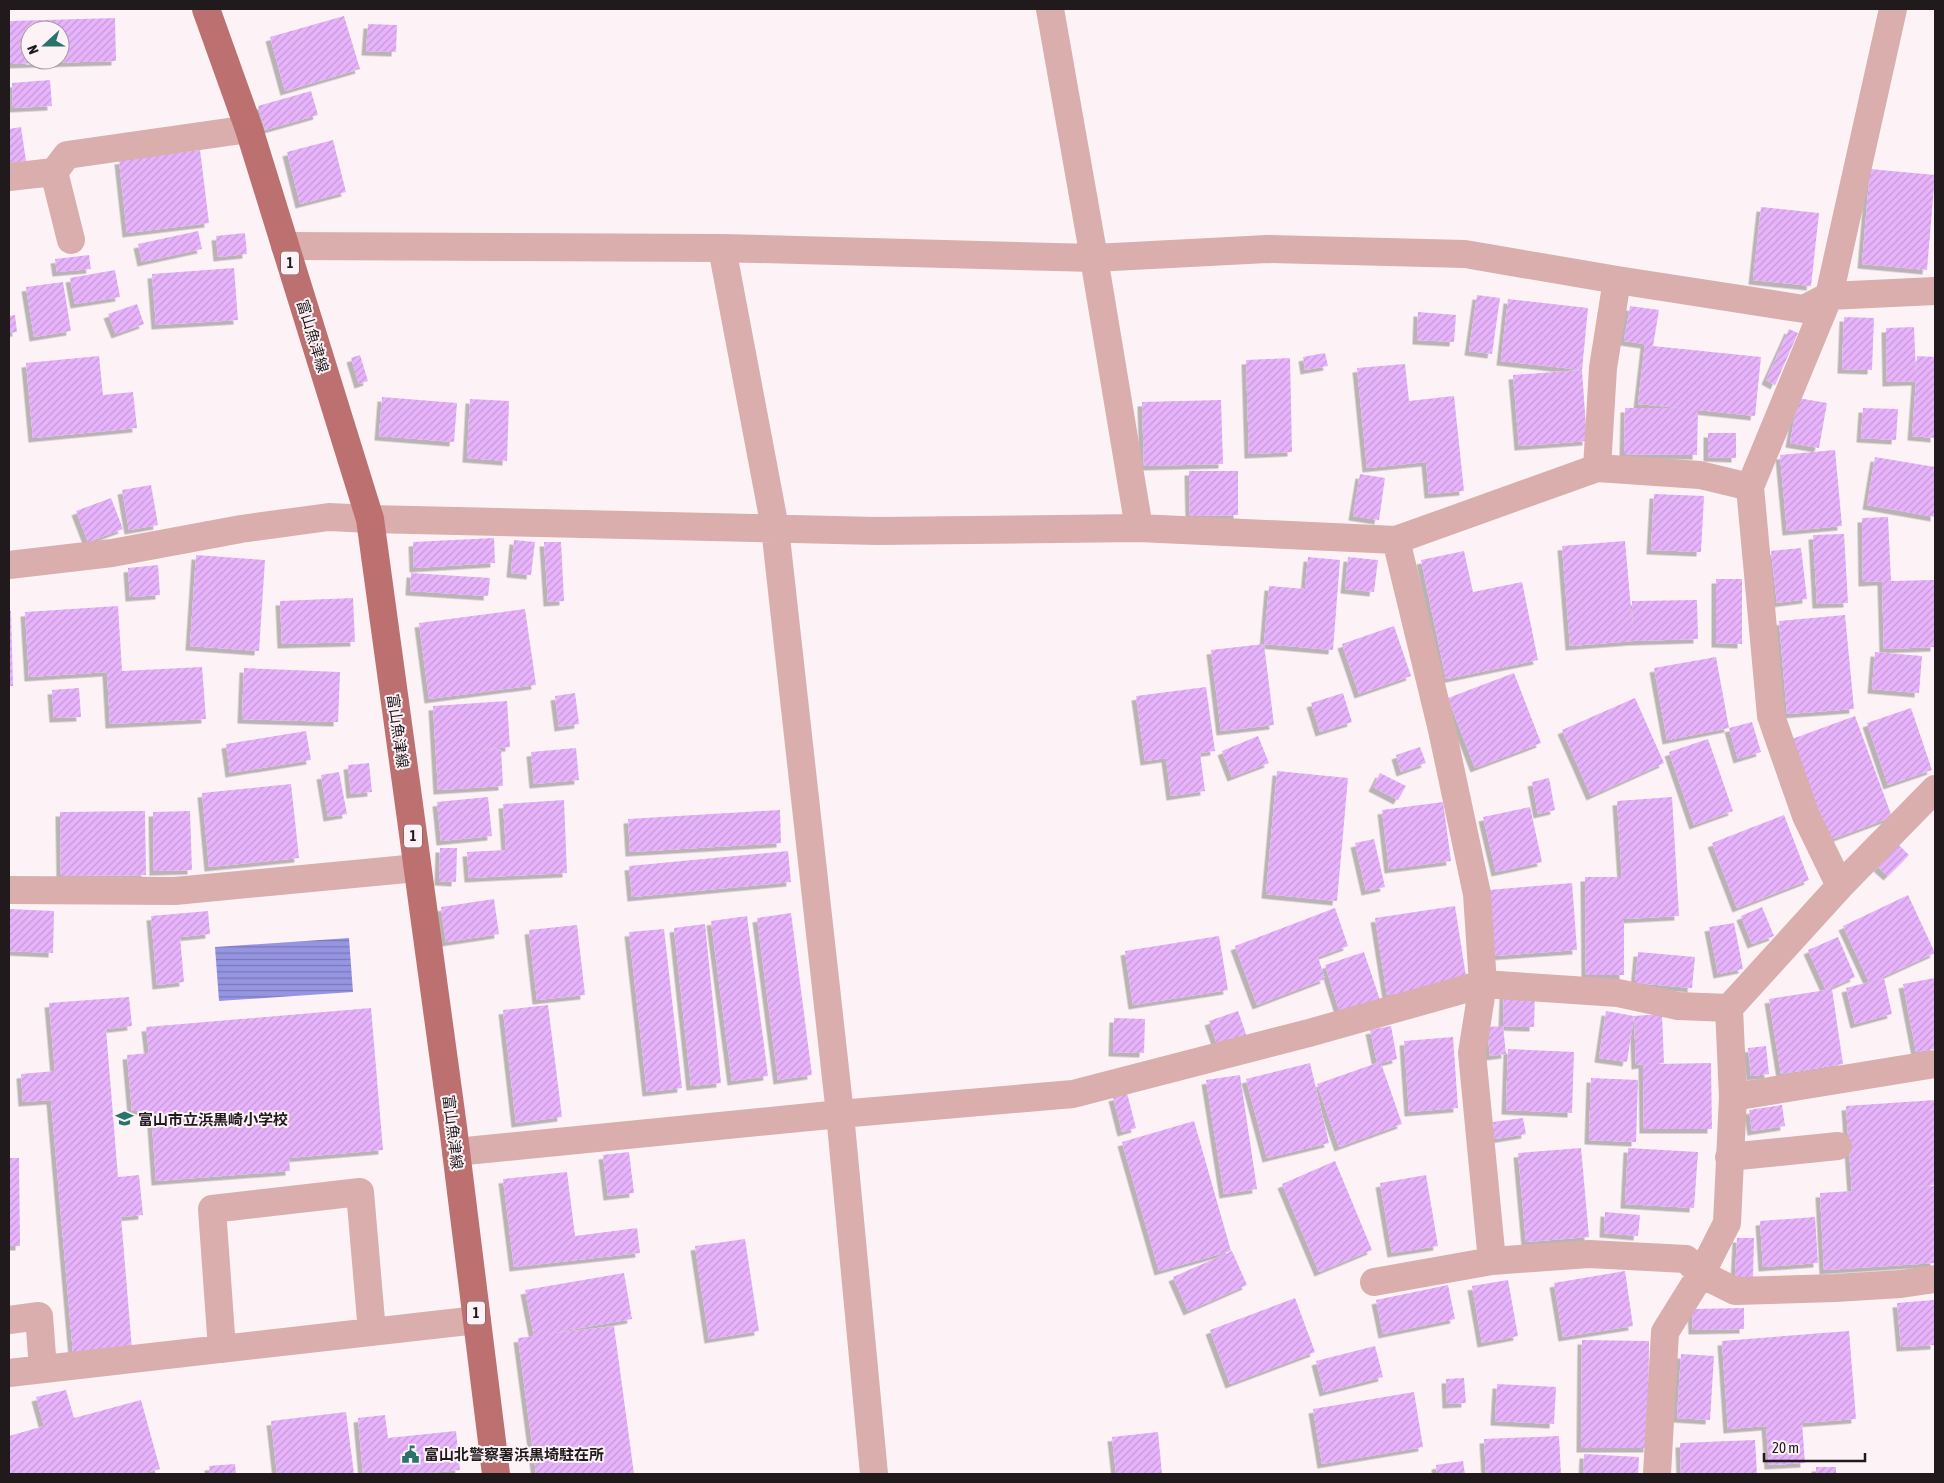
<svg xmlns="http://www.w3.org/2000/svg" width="1944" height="1483" font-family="'Asap Condensed','Noto Sans JP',sans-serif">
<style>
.water{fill:url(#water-rules)}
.building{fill:url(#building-hatch);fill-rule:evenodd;filter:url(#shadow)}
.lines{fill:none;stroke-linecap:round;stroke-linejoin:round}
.minor{stroke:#daaead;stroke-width:28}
.major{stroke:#bc7070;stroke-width:28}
.labels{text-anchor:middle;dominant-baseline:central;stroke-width:4;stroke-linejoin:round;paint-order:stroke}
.shield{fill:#fdf3f7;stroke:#625b5e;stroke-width:1}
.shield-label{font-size:14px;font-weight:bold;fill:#201a1c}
.street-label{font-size:15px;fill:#201a1c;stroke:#fdf3f7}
.poi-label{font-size:15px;font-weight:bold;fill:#201a1c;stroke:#fdf3f7;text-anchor:start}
</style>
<defs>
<pattern id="water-rules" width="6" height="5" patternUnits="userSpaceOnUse" patternTransform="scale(1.25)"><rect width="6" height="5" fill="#9695e2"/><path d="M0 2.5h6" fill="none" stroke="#7a79b6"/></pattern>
<pattern id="building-hatch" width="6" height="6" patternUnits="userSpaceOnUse" patternTransform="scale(1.25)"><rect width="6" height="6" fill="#e7b3fb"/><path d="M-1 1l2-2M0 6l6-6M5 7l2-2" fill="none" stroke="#c699d7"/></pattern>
<filter id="shadow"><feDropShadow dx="-4.5" dy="4.5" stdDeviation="0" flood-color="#0004"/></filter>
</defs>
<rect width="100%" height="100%" fill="#fdf3f7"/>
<!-- water -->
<path class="water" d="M349,938l4,54 -134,9 -4,-54z"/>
<!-- building -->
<path class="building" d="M344,16l16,53 -75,22 -15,-54z
M115,18l1,43 -107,3v-43zM30,30h30v30h-30z
M368,24l29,1 -1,27 -30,-1z
M50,80l2,26 -39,2 -1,-25z
M311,91l7,24 -53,15 -7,-24z
M21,127l5,34 -17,2v-34z
M333,140l13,52 -46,12 -13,-52z
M200,150l9,73 -82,10 -8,-73z
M1870,169l65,6 -8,95 -65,-6z
M1761,207l58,6 -8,73 -58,-6z
M198,231l4,18 -60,13 -4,-18z
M245,233l2,21 -29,3 -2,-21z
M89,255l2,14 -34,3 -2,-13z
M234,268l4,52 -82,5 -4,-51z
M115,270l5,27 -45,7 -5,-26z
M63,282l8,49 -37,6 -8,-50z
M1477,295l23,3 -8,56 -23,-3z
M1508,299l80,9 -6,62 -81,-9z
M137,304l7,20 -28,10 -8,-20z
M1630,306l29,4 -6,36 108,11 -6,59 -57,-6 -1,45 -73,-1 1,-46h56l-43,-4 7,-60 -21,-3z
M1418,312l38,3 -2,27 -37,-2z
M15,315l2,17 -8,1v-17z
M1844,317l30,1 -2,52 -30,-1z
M1914,327l2,50 1,-21 18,1v81l-23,-2 4,-55 -29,1 -1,-54z
M1789,329l9,4 -23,52 -9,-5z
M1325,353l3,13 -23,4 -2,-13z
M360,355l8,26 -9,3 -8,-26z
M99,356l4,39 30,-3 4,36 -104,10 -7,-75z
M1290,358l2,94 -43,2 -3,-94z
M1405,364l4,37 45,-5 10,95 -35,3 -3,-32 -59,6 -10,-100z
M1582,370l5,71 -68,5 -6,-71z
M382,397l75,6 -3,39 -75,-6z
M1798,398l29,5 -8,45 -29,-5z
M470,399l39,2 -2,60 -40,-3z
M1221,400l2,64 -79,2 -2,-64z
M1863,408l35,1 -2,31 -35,-2z
M1708,433h28v25l-28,-1z
M1835,450l7,76 -55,5 -7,-76z
M1875,457l60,10v50l-68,-12z
M1189,471h49v44l-48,1z
M1360,474l25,4 -6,42 -26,-4z
M151,485l7,40 -29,5 -7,-40z
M1654,494l50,2 -3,56 -50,-2z
M111,498l12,31 -35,13 -12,-31z
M1888,517l3,64 44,-1v67l-51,2 -2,-68 -19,1 -1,-64z
M1844,534l4,69 -31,1 -4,-69z
M494,538l1,25 -81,5 -1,-26z
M514,540l21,2 -4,33 -20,-2z
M1625,541l8,90 -1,-30 65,-1 1,39 -65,2 -63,5 -8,-100z
M544,542h17l3,59 -16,1z
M1801,548l6,51 -30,4 -6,-52z
M1464,551l9,41 49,-10 16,78 -92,19 -25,-119z
M196,555l69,5 -6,91 -69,-5z
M1308,557l32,3 -7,90 -69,-6 5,-58 36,3z
M1348,557l30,3 -4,32 -29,-3z
M158,565l2,30 -30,2 -2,-29z
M411,573l79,5 -2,18 -78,-5z
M1716,579h26v65l-26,-1z
M353,598l2,44 -73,2 -2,-43z
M118,606l4,65 80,-4 4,52 -96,5 -3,-52 -78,5 -4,-65z
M525,609l11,76 -107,14 -10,-76z
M9,611h2l2,75h-4z
M1845,615l9,94 -67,5 -8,-93z
M1394,626l17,50 -52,18 -17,-50z
M1264,644l10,81 -53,6 -10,-81z
M1875,652l47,4 -3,37 -47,-4z
M1716,657l13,71 -62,12 -13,-72z
M244,668l96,4 -2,50 -96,-3z
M1514,673l27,70 -66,25 -27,-70z
M1206,687l9,64 -15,2 5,38 -34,5 -5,-38 -21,3 -9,-65z
M79,688l2,29 -27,1 -2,-28z
M575,693l4,31 -20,3 -4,-31z
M1343,693l9,29 -32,10 -9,-29z
M1635,698l29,65 -73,33 -29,-66z
M507,701l3,46 -32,3 23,-1 2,37 -65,4 -5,-84z
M1911,708l21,62 -44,15 -21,-62z
M1855,716l37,101 -62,23 -38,-101z
M1752,722l9,30 -23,7 -9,-31z
M306,731l5,29 -81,13 -4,-29z
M1258,736l11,27 -37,14 -10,-26z
M1708,739l25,72 -39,14 -25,-73z
M1420,747l6,16 -25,9 -5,-17z
M576,748l3,32 -45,4 -3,-32z
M369,763l3,29 -21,2 -3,-29z
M1277,771l71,7 -11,123 -71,-7z
M339,772l8,42 -19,3 -7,-42z
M1380,773l26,13 -8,14 -25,-13z
M1549,778l6,32 -17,4 -6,-32z
M291,784l8,74 -90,9 -7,-74z
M488,797l4,39 -51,5 -4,-39z
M1672,797l7,119 -55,3v56h-38l-1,-98h37l-5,-76z
M564,800l3,73 -98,5 -2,-26 39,-2 -3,-46z
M1443,802l8,59 -62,8 -7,-59z
M1530,807l12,55 -46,10 -13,-55z
M780,810l1,33 -151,9 -2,-33z
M145,811l1,64 -85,1 -1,-64z
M190,811l2,59 -38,1 -1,-59z
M1784,815l25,65 -72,28 -25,-65z
M1374,839l11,48 -19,4 -11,-48z
M1899,845l10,10 -21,21 -10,-9z
M440,848h17l-1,34 -17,-1z
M788,851l3,31 -159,15 -3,-31z
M1572,883l5,67 -83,6 -5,-66z
M1908,895l27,58 -59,27 8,-2 8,36 -37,10 -9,-36 23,-6 -26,-56z
M494,899l5,35 -53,8 -5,-35z
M1455,906l12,77 -80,12 -12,-77z
M1762,907l12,29 -22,8 -11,-28z
M1335,908l13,38 -30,11 7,22 -68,26 -22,-59z
M9,909l45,2 -1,42 -44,-2z
M208,911l2,23 -30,3 4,45 -27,3 -6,-69z
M791,913l21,162 -34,5 -21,-162z
M747,916l21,160 -36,5 -21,-160z
M1734,923l9,46 -25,5 -9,-47z
M705,924l16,159 -30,3 -17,-158z
M577,925l8,70 -48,5 -8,-70z
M664,929l18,159 -35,4 -18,-160z
M1219,936l9,54 -95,15 -8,-54z
M1838,937l17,40 -29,13 6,-1 11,75 -62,10 -12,-75 57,-9 -18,-40z
M1364,952l16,48 -40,13 -15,-48z
M1638,952l57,5 -3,31 -57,-5z
M1935,978v71l-19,3 -13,-68z
M1504,994l31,1 -1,32 -31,-1 3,28 -16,2 -3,-29 16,-1z
M129,997l3,29 -26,3 12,148 21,-2 4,40 -22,2 11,132 -59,4 -22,-253 -28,2 -2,-28 34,-3 -6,-68z
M548,1005l14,112 -46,6 -13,-113z
M371,1008l12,142 -94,8 1,13 -134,10 -5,-71 -19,1 -5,-56 22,-2 -3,-26z
M1238,1011l9,26 -29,10 -9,-26z
M1606,1011l28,5 -7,46 -28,-4z
M1662,1014l2,49 -10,1 57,-1 1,66h-68l-1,-65 -7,1 -2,-49z
M1114,1018l31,1 -1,34 -31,-1z
M1391,1026l6,33 -16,4 21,61 -63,23 -22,-63 60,-21 -7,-33z
M1453,1037l5,71 -49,4 -5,-71z
M1766,1046l3,28 -18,2 -3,-28z
M1508,1049l66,3 -2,61 -66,-3z
M1310,1063l19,80 -62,15 -21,-79z
M1240,1075l17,114 -33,5 -18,-114z
M1591,1078l47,2 -2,62 -47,-2z
M1127,1093l9,35 -14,4 -9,-35z
M1935,1100v85l-24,2 24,-1v77l-111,7 -4,-77 32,-2 -6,-85z
M1782,1105l3,21 -33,5 -3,-21z
M1523,1118l3,16 -31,5 -2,-17z
M1194,1121l37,130 -72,20 -37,-129z
M1581,1148l8,89 -63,5 -8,-89z
M1628,1148l70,4 -4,56 -69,-4z
M629,1152l5,41 -26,3 -5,-41z
M9,1158h10l1,88h-11z
M1335,1161l37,89 -53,22 -37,-88z
M567,1172l8,64 62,-8 3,25 -126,14 -11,-88z
M1426,1175l12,71 -46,7 -12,-70z
M1605,1212l35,3 -2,21 -34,-3z
M1815,1217l3,46 -55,4 -3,-46z
M1737,1238h17l-1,41 -18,-1z
M745,1239l14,92 -50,8 -14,-93z
M1232,1251l15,34 -59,26 -15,-34z
M1625,1271l8,55 -70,11 -9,-54z
M624,1273l8,46 -85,15 67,-8 20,148h-98l-18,-136 16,-2 -9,-46z
M1508,1280l10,56 -36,7 -10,-57z
M1448,1285l7,34 -72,15 -7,-34z
M1295,1298l20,54 -85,32 -20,-54z
M1934,1300l1,45 -34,2 -4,-44z
M1744,1308v21l-51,1 -1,-21z
M1849,1331l7,88 -54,4 3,40 -36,2 -3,-39 -38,3 -6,-88z
M1582,1340l67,1 -1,107h-67z
M1375,1346l8,31 -59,15 -8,-31z
M1681,1354l33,2 -4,64 -33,-2z
M1464,1378l2,25 -19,1 -1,-25z
M1497,1384l59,3 -2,37 -59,-3z
M66,1390l8,28 67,-18 19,69 -18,5h-133v-38l35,-10 -8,-29z
M1414,1392l9,55 -101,17 -9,-55z
M346,1412l8,62h-77l-6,-53z
M385,1415l3,23 68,-7 4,39 -41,4h-56l-5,-56z
M1158,1432l4,42h-46l-4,-37z
M1559,1436l2,38h-75l-2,-35z
M1755,1440l2,34h-76l-1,-31z
M1584,1454l55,3 -1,17h-55z
M1463,1461l2,13h-28l-1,-9z
M235,1464l1,10h-26l-1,-8z
M1816,1467h20v7h-20z"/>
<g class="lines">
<!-- minor -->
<path class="minor" d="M1050,9l44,249 45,270
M54,172l13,-17 182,-26
M9,177l45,-5 17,68
M285,246l437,2
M1597,468l6,-100 14,-88 187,29 25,-13 106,-5
M9,565l103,-12 129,-24 88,-12 41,2 507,12 262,-3 257,12 201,-72 103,7 50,12
M1840,886l-34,-70 -35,-100 -21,-229 79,-191 64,-287
M9,890l166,1 242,-23
M1733,1097l202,-33
M456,1152l384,-38 233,-20 236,-61 174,-49 135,9 60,13 51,2
M1729,1157l109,-11
M1492,1261l97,-7 97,5 15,15 34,17 100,-3 66,-4 34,-5
M1374,1282l118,-21 -20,-208 11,-69 -6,-90 -35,-164 -46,-190
M9,1320l30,-4 4,53
M222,1349l-10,-140 148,-17 12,140
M9,1373l468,-53
M874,1474l-34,-360 -65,-586 -53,-280 372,10 173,-9 198,5 152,26
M1657,1474l8,-142 36,-58 26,-51 6,-126 -4,-89 111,-122 95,-97"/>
<!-- major -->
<path class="major" d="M206,9l43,120 121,390 83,608 43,347"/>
</g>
<!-- icons -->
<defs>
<symbol id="school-bare" viewBox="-9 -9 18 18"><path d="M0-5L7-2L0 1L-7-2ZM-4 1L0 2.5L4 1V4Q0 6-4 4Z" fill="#2a736d" stroke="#fdf3f7" stroke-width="2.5" paint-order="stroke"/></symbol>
<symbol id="civic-bare" viewBox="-9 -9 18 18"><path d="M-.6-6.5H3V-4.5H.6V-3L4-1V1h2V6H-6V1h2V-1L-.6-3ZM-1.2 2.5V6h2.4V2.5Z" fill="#2a736d" stroke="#fdf3f7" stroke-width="2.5" paint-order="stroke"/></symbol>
</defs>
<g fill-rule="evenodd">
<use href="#school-bare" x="112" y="1106" width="25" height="25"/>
<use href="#civic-bare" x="398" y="1442" width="25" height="25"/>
</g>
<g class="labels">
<!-- shield labels -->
<g class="shield">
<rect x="281" y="251.5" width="18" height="23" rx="4"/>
<rect x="404" y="824.5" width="18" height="23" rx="4"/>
<rect x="467" y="1301.5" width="18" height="23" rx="4"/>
</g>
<g class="shield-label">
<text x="290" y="263">1</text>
<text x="413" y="836">1</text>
<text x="476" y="1313">1</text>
</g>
<!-- street labels -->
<g class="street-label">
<text transform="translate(313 336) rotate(73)">富山魚津線</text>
<text transform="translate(398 731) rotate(82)">富山魚津線</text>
<text transform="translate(453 1132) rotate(83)">富山魚津線</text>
</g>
<!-- poi labels -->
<g class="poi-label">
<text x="138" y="1119">富山市立浜黒崎小学校</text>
<text x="424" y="1454">富山北警察署浜黒埼駐在所</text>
</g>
</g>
<!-- border -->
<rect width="1944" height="1483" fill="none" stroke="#201a1c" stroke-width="20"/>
<!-- north arrow -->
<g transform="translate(45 45) rotate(249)"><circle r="24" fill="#fdf3f7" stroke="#a59c9f"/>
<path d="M0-4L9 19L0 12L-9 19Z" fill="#2a736d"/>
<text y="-8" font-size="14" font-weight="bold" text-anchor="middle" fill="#201a1c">N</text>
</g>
<!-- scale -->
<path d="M1764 1453v8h101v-8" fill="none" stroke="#201a1c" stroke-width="2.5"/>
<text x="1772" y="1453" font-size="15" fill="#201a1c" stroke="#fdf3f7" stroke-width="4" paint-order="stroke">20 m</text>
</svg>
